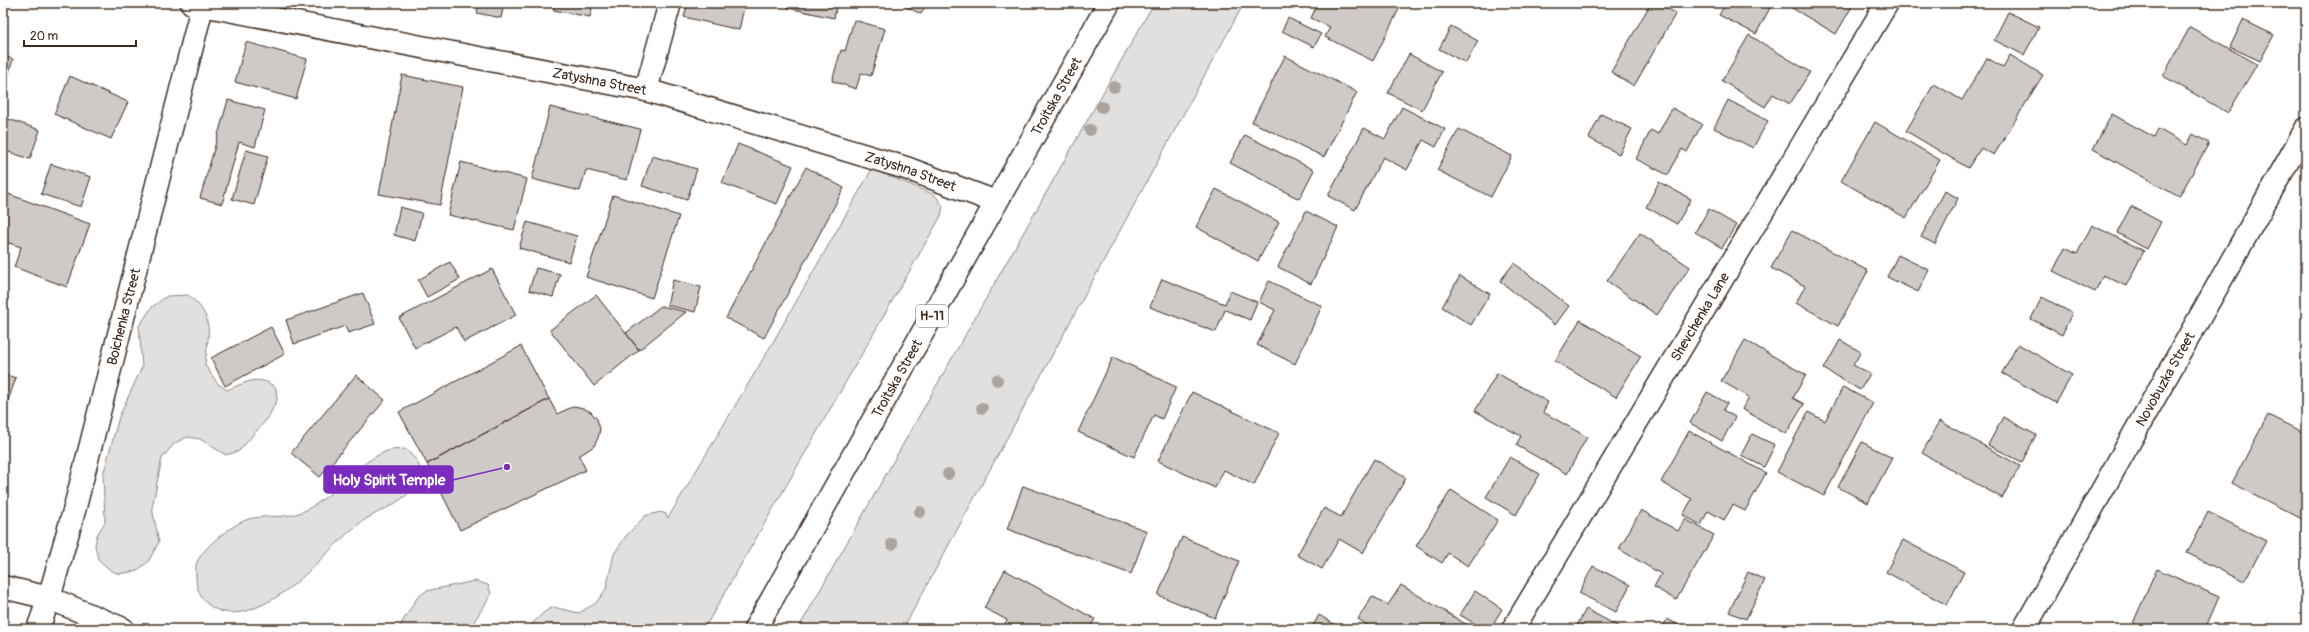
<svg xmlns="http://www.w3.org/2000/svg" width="2309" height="632" font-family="Pangolin,sans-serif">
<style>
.green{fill:#e2e0de;stroke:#8e857e}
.building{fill:#cfcac7;stroke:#3b2a1e}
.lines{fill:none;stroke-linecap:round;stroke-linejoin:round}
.minor-casing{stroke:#3b2a1e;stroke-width:25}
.primary-casing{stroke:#3b2a1e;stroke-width:25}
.minor{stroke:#fff;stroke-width:22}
.primary{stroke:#fff;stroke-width:22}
.tree{fill:#aaa39e}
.labels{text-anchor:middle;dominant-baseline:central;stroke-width:3.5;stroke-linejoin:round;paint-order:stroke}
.shield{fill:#fff;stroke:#766a62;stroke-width:1}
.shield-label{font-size:13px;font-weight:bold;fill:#3b2a1e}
.street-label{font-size:14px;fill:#3b2a1e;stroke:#fff}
.leader{fill:none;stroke:#7b2cbf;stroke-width:1.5}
.callout-dot{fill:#7b2cbf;stroke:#fff;stroke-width:1.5}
.callout{fill:#7b2cbf;stroke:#7b2cbf;stroke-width:1.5}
.callout-label{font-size:15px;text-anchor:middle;font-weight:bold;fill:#fff}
</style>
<rect width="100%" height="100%" fill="#fff"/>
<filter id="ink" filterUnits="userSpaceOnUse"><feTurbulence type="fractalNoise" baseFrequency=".025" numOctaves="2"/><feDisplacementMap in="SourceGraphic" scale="8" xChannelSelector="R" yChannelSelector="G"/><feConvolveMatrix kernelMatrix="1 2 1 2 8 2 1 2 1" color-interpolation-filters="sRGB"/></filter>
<g filter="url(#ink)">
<!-- green -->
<path class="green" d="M1154,3h90l-341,626h-105z
M872,169l63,26 8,11 -2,10 -237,413h-177l16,-16 10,-6 26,6 17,-10 10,-14 8,-35 12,-18 19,-20 16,-4 5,2 2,4 101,-169z
M188,295c28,22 20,39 17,70l13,19 9,6c18,-7 32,-17 49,-2l1,12 -9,18 -29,33 -13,4 -26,-16 -13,-2 -12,6 -13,15 -10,50 7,34 -11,20 -12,9 -17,3 -9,-4 -12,-11 -3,-14 2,-10 8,-13 -2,-47 16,-58 23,-50 -3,-41 13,-19 15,-11z
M405,449c12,10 18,18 16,35 -9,6 -17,14 -27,20 -11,7 -24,11 -34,19 -37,29 -64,72 -111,87 -26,9 -53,-4 -53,-33 0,-5 -1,-11 1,-15 6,-15 40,-42 56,-44 18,-3 37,1 53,-8 30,-15 50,-47 81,-59 5,-2 12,-1 18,-2z
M475,581l13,4 3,8c-5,13 -14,22 -20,34l1,2h-74l19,-31 9,-7z"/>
<!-- building -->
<path class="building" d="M479,3h25l-3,15 -24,-5z
M555,3h38l-3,14 -37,-7z
M688,3h57l-6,27 -55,-13z
M789,3h48l-3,15 -46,-10z
M899,3h28l-6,11z
M1318,3h74l8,4 -27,54 -48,-24 5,-10 -19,-9z
M1651,3h6l19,10 -42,73 -23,-14z
M1726,3h38l7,3 -15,28 -37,-19z
M1786,3h68l-18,31 -51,-30z
M2008,12l31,15 -15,28 -30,-15z
M1288,18l33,16 -7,13 -32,-16z
M854,20l31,9 -14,47 -10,-3 -5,16 -24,-8 9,-31 4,1z
M2243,20l31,15 -14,26 -30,-14z
M1451,26l27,15 -12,22 -27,-14z
M2190,27l67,37 -29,49 -65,-37z
M1749,35l61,37 -20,32 -17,-10 -8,13 -43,-26z
M246,42l61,17 -11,40 -61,-17z
M1409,54l33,18 -20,38 -34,-17z
M2010,55l33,20 -49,80 -13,-7 -13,20 -62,-37 28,-47 28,16 25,-42 16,9z
M3,56l10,3 -9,30h-1z
M1285,56l72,36 -33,65 -72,-35z
M402,75l61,12 -23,118 -61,-11z
M70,76l58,26 -17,37 -57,-25z
M228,100l37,10 -10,37 -16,-5 -17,62 -22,-6z
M1728,100l40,21 -15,27 -39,-20z
M550,107l90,22 -13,51 -41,-10 -6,21 -48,-12z
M1402,107l43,22 -9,18 -13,-7 -16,30 -24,-13 -28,53 -27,-14 36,-68 21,11z
M1672,108l30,16 -15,28 -5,-3 -14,26 -32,-16 15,-29 7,4z
M1601,114l31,15 -13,25 -30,-16z
M2112,114l42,23 4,-8 29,16 6,-11 16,9 -30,54 -86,-48z
M3,117l37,13 -10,29 -27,-9z
M1875,122l65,38 -34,58 -65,-37z
M1459,129l53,27 -21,41 -54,-27z
M1245,135l69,35 -15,29 -69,-36z
M738,144l55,22 -16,38 -55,-21z
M246,150l22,6 -14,49 -22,-6z
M652,156l45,13 -10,31 -45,-14z
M461,162l66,17 -13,51 -66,-15z
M51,164l40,13 -10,30 -40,-13z
M806,167l38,21 -80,150 -38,-20z
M1659,182l32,17 -14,25 -31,-17z
M1216,189l63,33 -21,39 -62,-34z
M1945,191l13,7 -23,46 -14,-7z
M3,192l87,32 -23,63 -53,-20 7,-20 -18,-6z
M613,195l66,21 -27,82 -66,-21z
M2131,206l30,16 -14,27 -30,-16z
M400,207l22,6 -7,28 -21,-6z
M1709,209l27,16 -14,23 -27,-16z
M1306,211l32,16 -27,57 -33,-17z
M527,222l50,14 -8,26 -50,-14z
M2092,225l52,26 -18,35 -23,-11 -8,17 -42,-21 12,-23 12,6z
M1792,230l76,41 -30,55 -42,-23 9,-17 -34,-18z
M1640,233l50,34 -33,48 -50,-34z
M1898,255l31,15 -11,22 -31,-15z
M450,262l10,17 -33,18 -9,-17z
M1514,263l55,43 -14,19 -55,-44z
M536,268l24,6 -7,23 -24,-7z
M492,269l24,46 -52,27 -8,-15 -41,21 -16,-30z
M1460,276l30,18 -19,31 -29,-18z
M1162,279l63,25 5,-13 27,11 -7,18 -25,-10 -9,22 -66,-25z
M673,280l28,7 -6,25 -28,-7z
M1269,281l53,25 -27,58 -38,-19 18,-35 -16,-8z
M363,293l12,31 -27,9 -3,-7 -51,18 -8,-24z
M596,295l43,55 -45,36 -44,-56z
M2042,297l30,16 -10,22 -31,-16z
M661,306l25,6 -47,38 -13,-17z
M1580,320l61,36 -25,41 -61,-36z
M271,327l14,27 -60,32 -14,-28z
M1745,340l61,35 -13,23 11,6 -18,30 -44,-25 7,-12 -28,-16z
M1840,340l21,12 -8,13 17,9 -10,16 -36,-21z
M2018,344l54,31 -16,28 -54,-30z
M521,346l28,53 -122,65 -28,-52z
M1113,357l63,30 -14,32 -8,-4 -20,42 -56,-25z
M1497,373l51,29 -5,10 44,25 -20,37 -51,-29 5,-9 -46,-25z
M3,374l13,4 -12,34 -1,-1z
M356,375l29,25 -65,77 -29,-24z
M1843,387l30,16 -49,93 -47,-24 31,-60 17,9z
M1192,392l87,41 -25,52 -30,-15 -9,18 -57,-27z
M1707,392l20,11 -4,7 12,7 -13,24 -32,-18z
M549,399l8,15 17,-8 9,2 8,4 6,7 3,10 -2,9 -4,8 -15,10 7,14 -126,60 -33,-66z
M2268,415l38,19v87l-74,-38z
M2003,417l33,18 -14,27 -34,-17z
M1940,421l80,45 -18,32 -80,-45z
M1689,431l77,42 -21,38 -12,-6 -9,15 -16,-9 -7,14 -18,-10 9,-16 -31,-17z
M1752,434l23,11 -11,22 -23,-12z
M1862,442l30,16 -24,45 -30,-16z
M1510,457l30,17 -24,41 -30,-18z
M1374,459l32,19 -43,75 -24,-14 -17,30 -25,-14 27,-47 17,9z
M1023,486l124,45 -16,43 -124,-45z
M1451,490l47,30 -30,46 -20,-13 -6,10 -26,-17z
M1641,510l37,21 7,-12 29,16 -38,65 -22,-13 7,-13 -42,-25z
M2208,512l58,29 -22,41 -57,-29z
M1182,537l57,24 -24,57 -57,-23z
M1903,540l61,32 -17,33 -61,-33z
M1593,566l37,19 -14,27 -37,-19z
M2157,569l62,28 -14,32h-59l-13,-6z
M1005,570l90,49 -6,10h-87l5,-9 -23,-12z
M1748,572l17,8 -19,39 -17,-7z
M1401,585l73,44h-100l-16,-10 14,-23 16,9z
M1475,591l27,18 -12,20h-6l-24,-14z
M1586,609l37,20h-48z
M1319,615l23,14h-31z
M1667,619l20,10h-25z"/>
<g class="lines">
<defs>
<g id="minor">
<path id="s1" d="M192,3l454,87 260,78 90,34"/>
<path d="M646,90l24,-87"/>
<path d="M3,587l46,11 74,31"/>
<path id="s2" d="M38,629l11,-31 25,-87 129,-508"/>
<path id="s3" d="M1513,629l374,-626"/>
<path id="s4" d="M2024,629l282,-500"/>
</g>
<g id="primary">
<path id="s5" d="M755,629l354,-626"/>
</g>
</defs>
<!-- minor casing -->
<use href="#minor" class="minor-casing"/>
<!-- primary casing -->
<use href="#primary" class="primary-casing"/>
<!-- minor -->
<use href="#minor" class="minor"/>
<!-- primary -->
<use href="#primary" class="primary"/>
</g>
<!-- trees -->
<g class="tree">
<circle cx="1114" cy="87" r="6"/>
<circle cx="1102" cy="107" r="6"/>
<circle cx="1090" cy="130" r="6"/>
<circle cx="997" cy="380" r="6"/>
<circle cx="982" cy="408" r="6"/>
<circle cx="948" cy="474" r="6"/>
<circle cx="920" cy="512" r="6"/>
<circle cx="892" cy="544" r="6"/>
</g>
</g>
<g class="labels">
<!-- shield labels -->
<rect class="shield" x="916" y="305" width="32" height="22" rx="3"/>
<g class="shield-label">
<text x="932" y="316">Н-11</text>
</g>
<!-- street labels -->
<g class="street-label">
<text stroke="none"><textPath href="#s1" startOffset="415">Zatyshna Street</textPath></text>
<text stroke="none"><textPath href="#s5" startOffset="612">Troitska Street</textPath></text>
<text stroke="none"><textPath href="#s1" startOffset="739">Zatyshna Street</textPath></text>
<text stroke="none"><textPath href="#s3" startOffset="364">Shevchenka Lane</textPath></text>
<text stroke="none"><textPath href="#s2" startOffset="324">Boichenka Street</textPath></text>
<text stroke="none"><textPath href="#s5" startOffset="288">Troitska Street</textPath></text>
<text stroke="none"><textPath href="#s4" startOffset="287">Novobuzka Street</textPath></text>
</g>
</g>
<!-- callouts -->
<path class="leader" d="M507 467L453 480"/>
<circle class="callout-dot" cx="507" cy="467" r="4"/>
<rect class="callout" x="324" y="466" width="129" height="27" rx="4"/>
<g class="callout-label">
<text x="389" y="485">Holy Spirit Temple</text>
</g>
<!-- margin -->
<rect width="2309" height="632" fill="none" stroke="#fff" stroke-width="16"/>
<rect x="8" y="8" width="2293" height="616" fill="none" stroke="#3b2a1e" stroke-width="1.5" filter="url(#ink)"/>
<!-- scale -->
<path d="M24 40v6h112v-6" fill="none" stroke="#3b2a1e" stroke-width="2"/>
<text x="30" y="40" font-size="12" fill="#3b2a1e" stroke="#ffffff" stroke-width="3" paint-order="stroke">20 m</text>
</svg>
